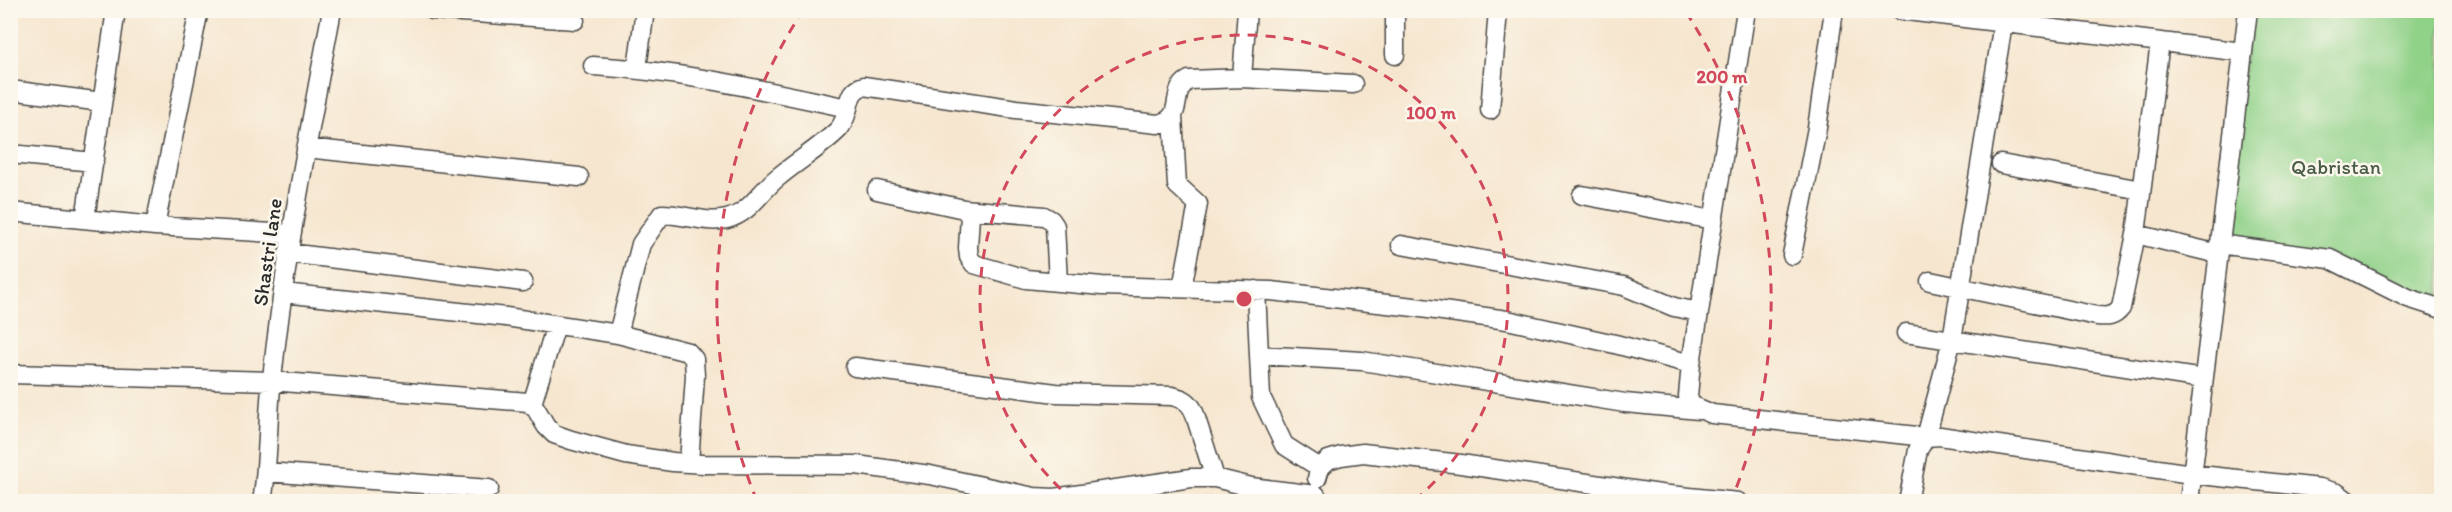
<svg xmlns="http://www.w3.org/2000/svg" width="2452" height="512" font-family="Itim,sans-serif">
<style>
.green{fill:#91d289;stroke:#5e7e5a;stroke-width:1.5}
.lines{fill:none;stroke-linecap:round;stroke-linejoin:round}
.minor-casing{stroke:#494744;stroke-width:21}
.minor{stroke:#fff;stroke-width:18}
.ring{fill:none;stroke:#d1495b;stroke-width:3;stroke-dasharray:10 8}
.labels{text-anchor:middle;dominant-baseline:central;stroke-width:5;stroke-linejoin:round;paint-order:stroke}
.park-label{font-size:21px;fill:#4a5d47;stroke:#fbf7ec}
.street-label{font-size:21px;fill:#2b2b2b;stroke:#fbf7ec}
.centre{fill:#d1495b;stroke:#fbf7ec;stroke-width:3}
.ring-label{font-size:18px;text-anchor:middle;font-weight:bold;fill:#d1495b;stroke:#fbf7ec;stroke-width:5;stroke-linejoin:round;paint-order:stroke}
</style>
<rect width="100%" height="100%" fill="#fbf7ec"/>
<filter id="ink" filterUnits="userSpaceOnUse"><feTurbulence type="fractalNoise" baseFrequency=".0167" numOctaves="2"/><feDisplacementMap in="SourceGraphic" scale="12" xChannelSelector="R" yChannelSelector="G"/><feConvolveMatrix kernelMatrix="1 2 1 2 8 2 1 2 1" color-interpolation-filters="sRGB"/></filter>
<filter id="wash" filterUnits="userSpaceOnUse"><feTurbulence type="fractalNoise" baseFrequency=".008" numOctaves="4" result="noise"/><feDisplacementMap in="SourceGraphic" scale="24" xChannelSelector="R" yChannelSelector="G"/><feGaussianBlur stdDeviation="1.35" result="paint"/><feColorMatrix in="noise" values="0 0 0 0 0 0 0 0 0 0 0 0 0 0 0 0 0 1.4 0 .05"/><feComposite in="paint" operator="in"/></filter>
<g filter="url(#wash)">
<rect width="100%" height="100%" fill="#f6e6cf"/>
<!-- green -->
<path class="green" d="M2251,11h190v286l-37,-1 -184,-52z"/>
</g>
<g filter="url(#ink)">
<g class="lines">
<defs>
<path id="minor" d="M433,10l142,10
M1746,10l-55,354 -3,32 3,9 21,9 214,23 26,-97 51,-317
M1899,10l344,42
M1395,55v-45
M593,66c87,5 170,24 255,42 3,-11 4,-19 16,-22l152,23 142,15c29,-6 10,-33 31,-44l53,-2 5,-68
M637,68l8,-58
M1242,78l111,6
M10,90l92,12
M1490,110l8,-100
M1173,116l4,69 21,19 -16,84
M306,148l273,29
M10,154l84,8
M2001,164l140,26
M877,190l87,19 6,7 -2,32 1,9 5,7 52,15 76,7 169,5 143,16 93,13 108,24 76,20
M1582,195l131,25
M964,209l80,7 7,4 4,6 3,56
M10,212l145,14 136,8
M85,219l31,-209
M155,226l44,-216
M2136,234l82,20
M2219,244l111,15 78,39 34,11
M1401,245l223,41 50,21 25,5
M288,253l235,29
M1792,255l25,-127 17,-118
M1930,281l167,35c11,1 17,1 24,-8l15,-74 24,-192
M1256,290l3,65
M283,293l223,24 112,17 70,18 6,7 1,17 -6,87
M1906,333l297,46
M618,334l23,-90 21,-30c22,0 44,10 65,5 23,-6 33,-27 50,-41 20,-17 43,-30 62,-49 5,-6 7,-13 9,-21
M855,367l201,26 116,3c12,3 17,5 22,16l21,66
M10,374l261,7 257,21 8,7 10,17 8,8 17,6 55,15 47,7 31,2 152,1 74,10 104,22 20,1 137,-20h24l36,9 65,8
M536,409l-4,-5 24,-79
M1320,468l-36,-23 -23,-48 -2,-42 103,6 263,42 74,7
M267,472l222,17
M1317,478l3,-10 8,-8 13,-4 22,-3 98,11 199,30 78,8
M262,502c7,-41 5,-82 10,-123 13,-124 37,-246 60,-369
M1908,502l10,-52 8,-13 14,-1 251,38 129,14 17,5 12,9
M2189,502l59,-492"/>
</defs>
<!-- minor casing -->
<use href="#minor" class="minor-casing"/>
<!-- minor -->
<use href="#minor" class="minor"/>
</g>
</g>
<!-- distance rings -->
<g class="ring">
<path d="M1074 501A264 264 0 1 1 1414 501"/>
<path d="M757 501A527 527 0 0 1 802 12M1686 12A527 527 0 0 1 1731 501"/>
</g>
<g class="labels">
<!-- park labels -->
<g class="park-label">
<text x="2336" y="166">Qabristan</text>
</g>
<!-- street labels -->
<g class="street-label">
<text transform="translate(267 252) rotate(-82)">Shastri lane</text>
</g>
</g>
<circle cx="1244" cy="299" r="9" class="centre"/>
<g class="ring-label">
<text x="1722" y="83">200 m</text>
<text x="1431" y="119">100 m</text>
</g>
<!-- margin -->
<rect width="2452" height="512" fill="none" stroke="#fbf7ec" stroke-width="36"/>
</svg>
